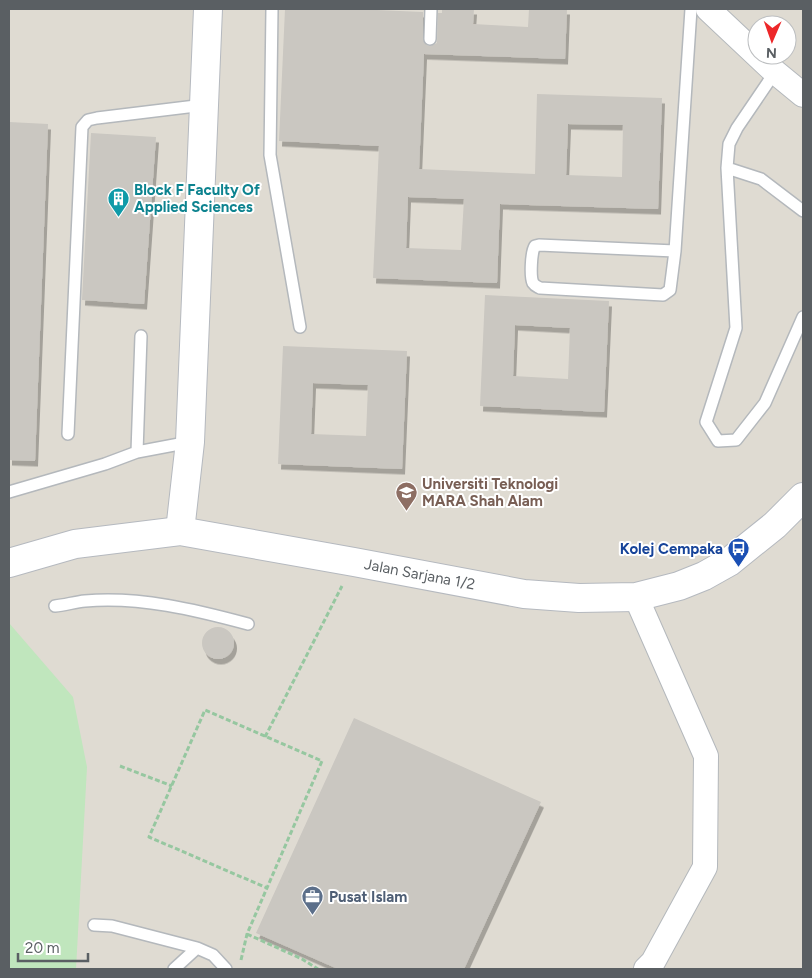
<svg xmlns="http://www.w3.org/2000/svg" width="812" height="978" font-family="Figtree,sans-serif">
<style>
.education{fill:#dfdbd2;fill-rule:evenodd}
.green{fill:#c0e6bd}
.building{fill:#cac7c1;fill-rule:evenodd;filter:url(#shadow)}
.lines{fill:none;stroke-linecap:round;stroke-linejoin:round}
.lane-casing{stroke:#b4b8bc;stroke-width:14}
.street-casing{stroke:#b4b8bc;stroke-width:26}
.secondary-casing{stroke:#b5b9bf;stroke-width:30}
.path{stroke:#96c7a0;stroke-width:3;stroke-dasharray:5 2.5;stroke-linecap:butt}
.lane{stroke:#fff;stroke-width:11}
.street{stroke:#fff;stroke-width:24}
.secondary{stroke:#fff;stroke-width:28}
.labels{text-anchor:middle;dominant-baseline:central;stroke-width:4;stroke-linejoin:round;paint-order:stroke}
.culture-label{font-size:15px;font-weight:bold;fill:#0d838f;stroke:#fff;text-anchor:start}
.education-label{font-size:15px;font-weight:bold;fill:#785e54;stroke:#fff;text-anchor:start}
.transit-label{font-size:15px;font-weight:bold;fill:#164399;stroke:#fff;text-anchor:end}
.street-label{font-size:15px;fill:#5a5f63;stroke:#fff}
.service-label{font-size:15px;font-weight:bold;fill:#4e5e75;stroke:#fff;text-anchor:start}
</style>
<defs>
<filter id="shadow"><feDropShadow dx="3" dy="5.5" stdDeviation="0" flood-color="#0004"/></filter>
</defs>
<rect width="100%" height="100%" fill="#edeae1"/>
<!-- education -->
<path class="education" d="M9,9h794v960h-794zM757,25h30v30h-30z"/>
<!-- green -->
<path class="green" d="M9,623l64,74 14,70 -11,202h-67z"/>
<!-- building -->
<path class="building" d="M285,9h68l70,3v27l3,6 4,1 7,-3 1,-30h4v-4h32l-1,15 55,3 1,-18h38l-2,50 -141,-5 -5,115 116,5 2,-80 125,4 -4,111 -158,-5 -3,79 -124,-5 6,-132 -100,-5zM568,124l55,1 -1,52 -56,-2zM408,197l56,2 -3,51 -55,-2z
M9,122l39,2 -13,337 -26,-1z
M91,133l65,4 -12,167 -62,-4z
M485,295l124,6 -5,111 -124,-6zM515,325l55,3 -2,51 -55,-3z
M283,346l124,5 -5,118 -124,-5zM313,383l55,2 -2,51 -55,-2z
M202 643a16 16 0 1 1 32 0a16 16 0 1 1-32 0Z
M354,718l187,84 -77,167h-126l-82,-36z"/>
<g class="lines">
<defs>
<path id="lane" d="M272,9l-2,146 30,172
M430,39l1,-30
M775,72l-38,56 -8,16 -2,24 9,160 -30,94 12,19 18,-1 29,-37 38,-86
M727,168l34,11 42,32
M539,245l136,6 -5,39 -7,5 -123,-7c-4,-2 -5,-2 -7,-5 -3,-6 -2,-31 2,-37z
M675,251l16,-242
M68,434l14,-307 6,-7 9,-2 107,-13
M137,452l4,-116
M9,492l96,-28 32,-12 53,-10
M55,606c10,-1 20,-4 30,-5 54,-5 111,9 163,23
M94,925l18,1 85,22 16,7 13,14
M174,969l23,-21"/>
<path id="street" d="M708,9l67,63 28,23
M636,597l70,159 -1,111 -52,95 -7,7"/>
<g id="secondary">
<path d="M180,531l10,-89 18,-433"/>
<path id="s1" d="M9,563l66,-19 105,-13 174,31 170,32 55,4 57,-1 43,-11 25,-10 25,-14 46,-37 28,-28"/>
</g>
</defs>
<!-- lane casing -->
<use href="#lane" class="lane-casing"/>
<!-- street casing -->
<use href="#street" class="street-casing"/>
<!-- secondary casing -->
<use href="#secondary" class="secondary-casing"/>
<!-- path -->
<path class="path" d="M265,737l77,-151
M120,766l52,20
M247,934l55,25 16,10
M241,960l6,-26 75,-173 -117,-51 -56,127 118,51"/>
<!-- lane -->
<use href="#lane" class="lane"/>
<!-- street -->
<use href="#street" class="street"/>
<!-- secondary -->
<use href="#secondary" class="secondary"/>
</g>
<!-- icons -->
<defs>
<symbol id="building-pin" viewBox="-11 -11 22 30"><path d="M0 17L-7.5 6A9.5 9.5 0 1 1 7.5 6Z" fill="#0f9aa8" stroke="#fff"/><path d="M-4-6H4V6H1V3H-1V6H-4ZM-2.5-4.3h1.7v1.8h-1.7ZM.8-4.3h1.7v1.8H.8ZM-2.5-1h1.7V.8h-1.7ZM.8-1h1.7V.8H.8Z" fill="#fff"/></symbol>
<symbol id="university-pin" viewBox="-11 -11 22 30"><path d="M0 17L-7.5 6A9.5 9.5 0 1 1 7.5 6Z" fill="#8d6e63" stroke="#fff"/><path d="M0-5L7-2L0 1L-7-2ZM-4 1L0 2.5L4 1V4Q0 6-4 4Z" fill="#fff"/></symbol>
<symbol id="bus-pin" viewBox="-11 -11 22 30"><path d="M0 17L-7.5 6A9.5 9.5 0 1 1 7.5 6Z" fill="#1a4fb4" stroke="#fff"/><path d="M-5-6H5V4H4V6H2V4H-2V6H-4V4H-5ZM-3.5-4V0h7V-4ZM-3.5 1.2v1.5H-2V1.2ZM2 1.2v1.5H3.5V1.2Z" fill="#fff"/></symbol>
<symbol id="office-pin" viewBox="-11 -11 22 30"><path d="M0 17L-7.5 6A9.5 9.5 0 1 1 7.5 6Z" fill="#5c6f8a" stroke="#fff"/><path d="M-6-3h4V-5.5h4V-3h4V5H-6ZM-1-4.5V-3h2v-1.5ZM-6 0V1H6V0Z" fill="#fff"/></symbol>
</defs>
<g fill-rule="evenodd">
<use href="#building-pin" x="106" y="186" width="25" height="34"/>
<use href="#university-pin" x="394" y="480" width="25" height="34"/>
<use href="#bus-pin" x="726" y="536" width="25" height="34"/>
<use href="#office-pin" x="300" y="884" width="25" height="34"/>
</g>
<g class="labels">
<!-- culture labels -->
<g class="culture-label">
<text x="134" y="190">Block F Faculty Of<tspan x="134" dy="17">Applied Sciences</tspan></text>
</g>
<!-- education labels -->
<g class="education-label">
<text x="422" y="484">Universiti Teknologi<tspan x="422" dy="17">MARA Shah Alam</tspan></text>
</g>
<!-- transit labels -->
<g class="transit-label">
<text x="723" y="549">Kolej Cempaka</text>
</g>
<!-- street labels -->
<g class="street-label">
<text stroke="none"><textPath href="#s1" startOffset="418">Jalan Sarjana 1/2</textPath></text>
</g>
<!-- service labels -->
<g class="service-label">
<text x="329" y="897">Pusat Islam</text>
</g>
</g>
<!-- border -->
<rect width="812" height="978" fill="none" stroke="#5a5f63" stroke-width="20"/>
<!-- north arrow -->
<g transform="translate(772 40) rotate(182)"><circle r="24" fill="#ffffff" stroke="#bdbfc1"/>
<path d="M0-4L9 19L0 12L-9 19Z" fill="#ed2729"/>
<text y="-8" font-size="14" font-weight="bold" text-anchor="middle" fill="#5a5f63">N</text>
</g>
<!-- scale -->
<path d="M18 953v8h70v-8" fill="none" stroke="#5a5f63" stroke-width="2.5"/>
<text x="25" y="953" font-size="15" fill="#5a5f63" stroke="#ffffff" stroke-width="4" paint-order="stroke">20 m</text>
</svg>
